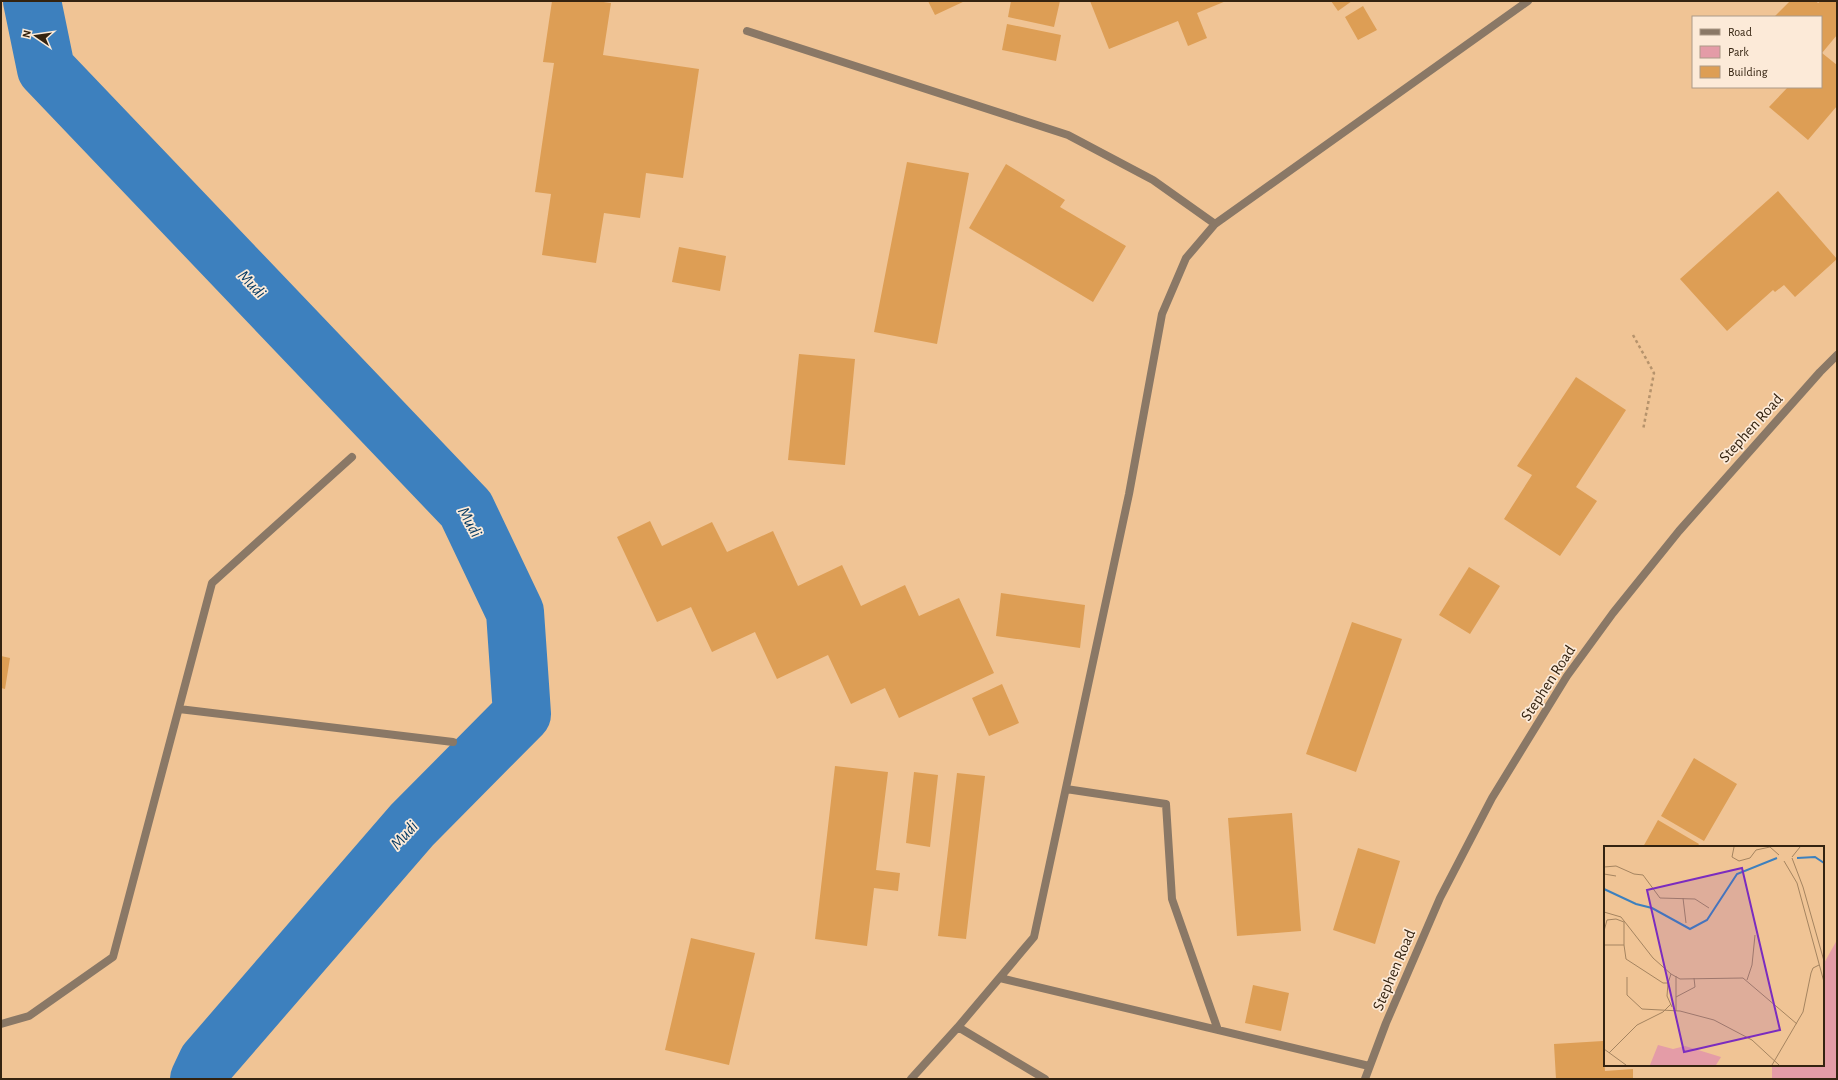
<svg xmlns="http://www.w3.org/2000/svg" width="1838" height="1080" font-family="'Alegreya Sans',sans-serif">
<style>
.green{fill:#e49ca7}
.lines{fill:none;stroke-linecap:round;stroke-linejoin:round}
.river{stroke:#3d80be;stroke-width:58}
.building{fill:#dd9e55}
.path{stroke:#b6936c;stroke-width:2.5;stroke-dasharray:3 3;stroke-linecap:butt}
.street{stroke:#8a7866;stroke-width:8}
.labels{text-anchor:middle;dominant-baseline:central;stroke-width:3.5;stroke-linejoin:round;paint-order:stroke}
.street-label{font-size:16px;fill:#342310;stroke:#fcead8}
.water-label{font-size:17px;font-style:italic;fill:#063b64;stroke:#fcead8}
.inset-river{fill:none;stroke:#3d80be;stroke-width:2}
.inset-road{fill:none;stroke:#a58460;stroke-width:1}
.view{fill:#7b2cbf;fill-opacity:0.15;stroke:#7b2cbf;stroke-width:2}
.inset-edge{fill:none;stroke:#342310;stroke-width:2}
</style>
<rect width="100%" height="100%" fill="#f0c495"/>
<!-- green -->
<path class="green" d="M1837,940v139h-65v-14h51v-100z"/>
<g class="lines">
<!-- river -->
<path class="river" d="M32,1l14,68 420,440 49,103 7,102 -110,111 -205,237 -8,17"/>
</g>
<!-- building -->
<path class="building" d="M552,1h44l15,2 -8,52 96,14 -16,109 -37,-5 -6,45 -36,-5 -8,50 -54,-8 9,-61 -16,-2 19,-129 -11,-1z
M928,1h37l-30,14z
M1011,1h49l-6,26 -46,-10z
M1090,1h136l-29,12 10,25 -19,8 -10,-25 -69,28z
M1331,1h21l-14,10z
M1790,1h26l2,2 3,-2h16v34l-15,18 15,12v41l-29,34 -39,-33 19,-20h33v-70h-47z
M1363,6l14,24 -19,10 -13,-23z
M1007,24l54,11 -5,26 -54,-11z
M907,162l62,11 -32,171 -63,-12z
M1006,164l59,36 -5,7 66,39 -33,56 -124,-74z
M1778,191l59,68 -42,38 -11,-12 -9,7 -2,-2 -46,41 -47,-52z
M679,247l47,9 -6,35 -48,-9z
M799,354l56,5 -10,106 -57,-5z
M1576,377l50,33 -50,77 21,14 -37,55 -56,-37 28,-44 -15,-9z
M650,521l12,25 50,-24 15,30 46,-21 25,55 44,-21 19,41 44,-21 14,31 40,-18 35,75 -95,45 -14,-30 -34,16 -23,-49 -51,24 -22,-47 -43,20 -21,-45 -34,15 -40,-85z
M1469,567l31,19 -30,48 -31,-19z
M1001,593l84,12 -5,43 -84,-12z
M1352,622l50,17 -46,133 -50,-18z
M1,656l9,2 -5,31 -4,-1z
M1002,684l17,39 -30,13 -17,-38z
M1694,758l43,26 -33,57 -43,-25z
M835,766l53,6 -12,98 24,3 -2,18 -24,-3 -7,58 -52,-7z
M914,772l24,3 -8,72 -24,-4z
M957,773l28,3 -19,163 -28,-3z
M1292,813l9,118 -64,5 -9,-118z
M1658,820l41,24 -2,3h-54z
M1358,848l42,13 -25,83 -42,-14z
M691,938l64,15 -26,112 -64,-15z
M1253,985l36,8 -8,38 -36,-8z
M1603,1041l2,30 28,-2v10h-77l-2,-35z"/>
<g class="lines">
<!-- path -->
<path class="path" d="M1633,335l21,38 -11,57"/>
<!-- street -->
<path class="street" d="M747,31l321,104 85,45 62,44
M179,709l274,33
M1066,789l100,15 6,95 46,131
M1000,978l369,88
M1,1024l28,-8 84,-59 99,-374 140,-126
M911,1079l47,-52
M1045,1079l-87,-52 76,-90 95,-443 33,-180 24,-56 29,-34 313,-223
M1365,1079l21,-56 54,-125 52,-100 75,-122 46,-63 66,-82 141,-159 17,-17"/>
</g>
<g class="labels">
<!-- street labels -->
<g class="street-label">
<text transform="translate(1751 428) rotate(-48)">Stephen Road</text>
<text transform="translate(1548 683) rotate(-57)">Stephen Road</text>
<text transform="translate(1394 970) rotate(-67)">Stephen Road</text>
</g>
<!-- water labels -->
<g class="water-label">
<text transform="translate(252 284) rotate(46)">Mudi</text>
<text transform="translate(470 522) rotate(61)">Mudi</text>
<text transform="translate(404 835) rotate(-48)">Mudi</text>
</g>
</g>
<!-- overview -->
<g transform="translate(1604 846)">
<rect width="220" height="220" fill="#f0c495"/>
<path d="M54,199l15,4 12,-3 36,11 -5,8h-66z" fill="#e49ca7"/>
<path class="inset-river" d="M193,12l18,-1 9,6M0,43l32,15 16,4 38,21 17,-9 30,-46 40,-16"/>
<path class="inset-road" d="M130,1l-2,10 7,4 11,-3 6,-8 14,-3M166,1l9,8M188,11l8,-10M188,12l11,29 21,74M180,15l13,22 27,99M0,21l12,-1 18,8 9,1 17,23 35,1 14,9M0,28l12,2M79,52l3,25M0,66l17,5 32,41 18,16M0,85l3,-11 9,-1 8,3v23h-20M20,99l2,14 37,24h5l3,-9 9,5 63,-1 54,46M23,131v18l15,14 38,2 34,9 38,20 27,25M143,134l5,-15 3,-30M64,137l-1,13 5,11M72,151l19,-10 -1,-9M72,165v-35M0,203l22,16M5,207l28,-28 26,-13 8,-8M168,219l31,-53 8,-39 2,-5 6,-3"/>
<path class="view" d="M138,22l38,162 -96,22 -37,-162z"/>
<rect width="220" height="220" class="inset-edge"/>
</g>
<!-- border -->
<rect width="1838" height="1080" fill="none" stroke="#342310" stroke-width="4"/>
<!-- legend -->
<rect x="1692" y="16" width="130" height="72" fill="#fcead8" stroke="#ac9a88"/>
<rect x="1700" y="29" width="20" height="6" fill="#8a7866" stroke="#ac9a88"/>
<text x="1728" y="36" font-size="12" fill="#342310">Road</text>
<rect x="1700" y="46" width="20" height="12" fill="#e49ca7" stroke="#ac9a88"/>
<text x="1728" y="56" font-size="12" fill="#342310">Park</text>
<rect x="1700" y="66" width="20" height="12" fill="#dd9e55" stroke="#ac9a88"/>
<text x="1728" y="76" font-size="12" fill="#342310">Building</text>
<!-- north arrow -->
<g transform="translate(36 36) rotate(283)" stroke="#fcead8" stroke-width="3" paint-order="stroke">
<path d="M0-3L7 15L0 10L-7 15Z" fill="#342310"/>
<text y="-6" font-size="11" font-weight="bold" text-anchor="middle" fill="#342310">N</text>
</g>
</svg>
